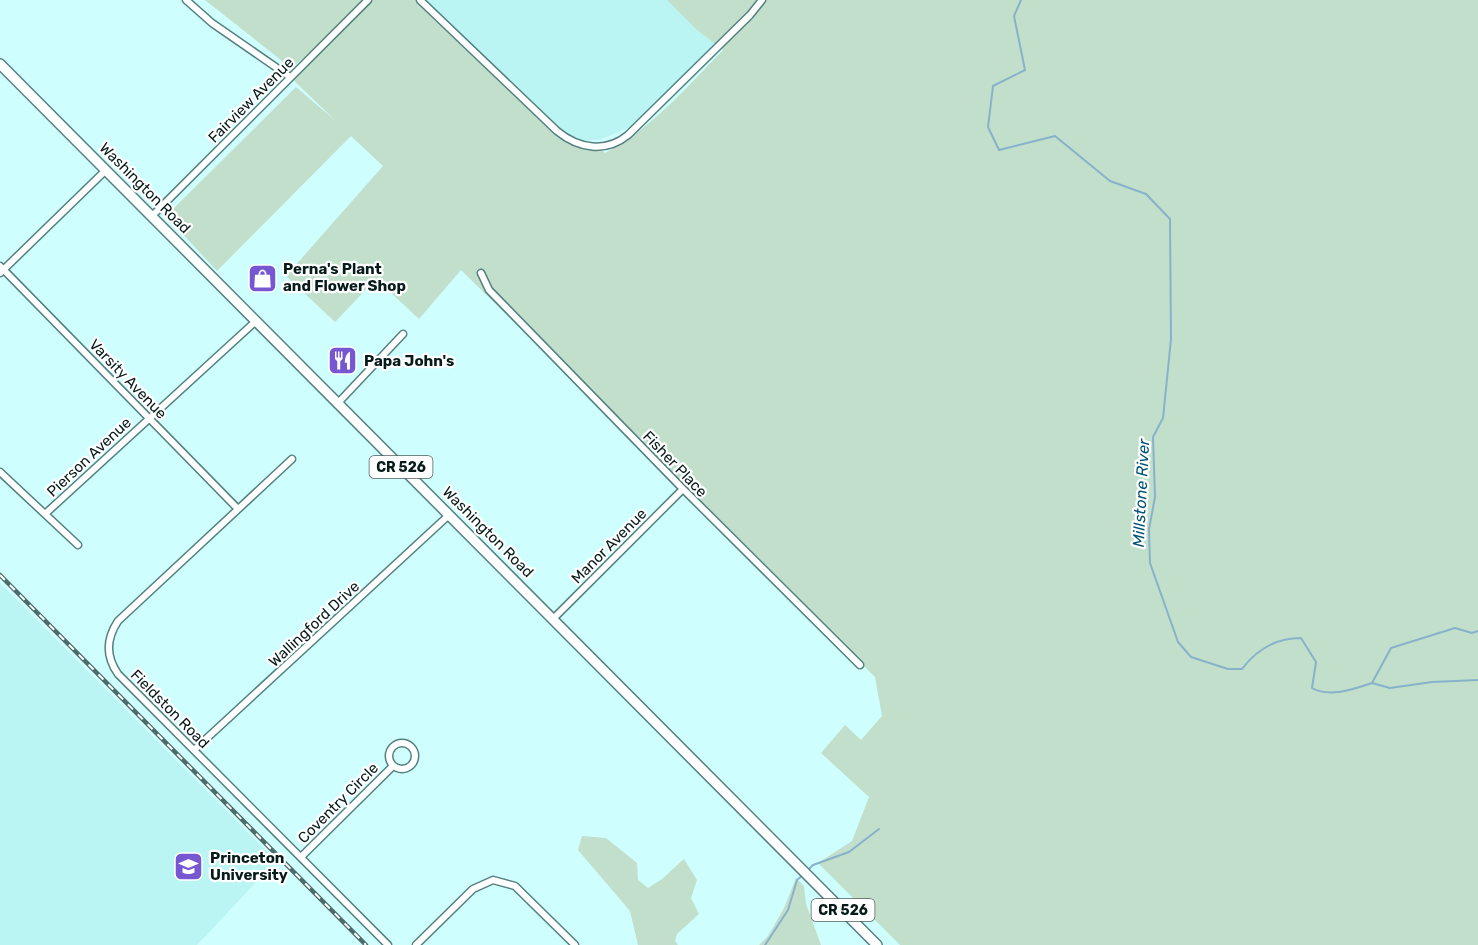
<svg xmlns="http://www.w3.org/2000/svg" width="1478" height="945" font-family="Rubik,sans-serif">
<style>
.built{fill:#baf4f3}
.green{fill:#c2dfcc}
.lines{fill:none;stroke-linecap:round;stroke-linejoin:round}
.stream{stroke:#87b2ca;stroke-width:2}
.street-casing{stroke:#548080;stroke-width:9}
.primary-casing{stroke:#548080;stroke-width:12}
.street{stroke:#fff;stroke-width:6}
.primary{stroke:#fff;stroke-width:9}
.rail-casing{stroke:#4e6b6b;stroke-width:4.5}
.rail{stroke:#fff;stroke-width:2;stroke-dasharray:7;stroke-linecap:butt}
.labels{text-anchor:middle;dominant-baseline:central;stroke-width:4.5;stroke-linejoin:round;paint-order:stroke}
.shield{fill:#fff;stroke:#525f5f;stroke-width:1.5}
.shield-label{font-size:14px;font-weight:bold;fill:#081b1b}
.street-label{font-size:15px;fill:#081b1b;stroke:#fff}
.poi-label{font-size:15px;font-weight:bold;fill:#081b1b;stroke:#fff;text-anchor:start}
.water-label{font-size:16px;font-style:italic;fill:#005375;stroke:#fff}
</style>
<rect width="100%" height="100%" fill="#cefefd"/>
<!-- built -->
<path class="built" d="M420,0h339l-126,126 -34,14h-9l-10,5z
M0,583l276,278 -79,84h-197z"/>
<!-- green -->
<path class="green" d="M205,0h215l160,145 19,2 6,6c46,-24 82,-66 118,-103l-27,-21 -29,-29h811v945h-578l-82,-82 34,-22 17,-44 -48,-44 24,-28 16,15 21,-24 -7,-39 -414,-407 -42,49 -43,-40 -41,43 -49,-46 97,-110 -32,-30 -134,135 -51,-55 130,-129 41,35 -47,-45 36,-37 -35,28z
M582,836l24,2 31,25 1,17 10,8 14,-9 22,-20 13,21 -6,18 8,16 -22,20 -2,7 3,4h-40l-8,-34 -52,-61z
M796,878l8,8 2,18 15,41h-62l9,-9 16,-28z"/>
<g class="lines">
<!-- stream -->
<path class="stream" d="M1021,0l-7,16 11,54 -32,16 -5,41 11,23 56,-14 55,45 36,13 24,25 1,120 -8,79 -10,19 2,60 -6,32 1,34 28,79 13,15 37,12h14c15,-20 34,-31 59,-31l15,24 -4,26c18,10 42,1 60,-5l19,-35 64,-20 17,5 6,-2
M1372,683l18,5 42,-6 46,-2
M807,871l6,-6 36,-13 30,-23
M765,945l23,-35 9,-30 6,-5"/>
<defs>
<path id="street" d="M186,0l26,23 78,54
M420,0l137,131c22,18 49,22 71,4l122,-120 12,-15
M152,216l216,-216
M0,266l238,243
M0,273l106,-103
M481,273l8,17 194,199 177,176
M338,403l65,-69
M292,459l-174,162c-12,18 -12,36 0,53l270,271
M0,472l78,73
M45,514l211,-193
M553,619l130,-130
M389 756a13 13 0 1 1 26 0a13 13 0 1 1-26 0Z
M194,750l255,-235
M301,857l92,-91
M416,945l57,-56 20,-9 22,6 60,59"/>
<path id="primary" d="M0,64l877,881"/>
</defs>
<!-- street casing -->
<use href="#street" class="street-casing"/>
<!-- primary casing -->
<use href="#primary" class="primary-casing"/>
<!-- street -->
<use href="#street" class="street"/>
<!-- primary -->
<use href="#primary" class="primary"/>
<defs>
<path id="rail" d="M0,575l366,370"/>
</defs>
<!-- rail casing -->
<use href="#rail" class="rail-casing"/>
<!-- rail -->
<use href="#rail" class="rail"/>
</g>
<!-- icons -->
<defs>
<symbol id="shop-square" viewBox="-11 -11 22 22"><rect x="-9" y="-9" width="18" height="18" rx="4" fill="#7657d1" stroke="#fff"/><path d="M-5-2.5h2.3a2.7 3.5 0 0 1 5.4 0H5L5.5 6h-11ZM-1.5-2.5h3a1.5 2.3 0 0 0-3 0Z" fill="#fff"/></symbol>
<symbol id="restaurant-square" viewBox="-11 -11 22 22"><rect x="-9" y="-9" width="18" height="18" rx="4" fill="#7657d1" stroke="#fff"/><path d="M-5-6h1v4h1v-4h1v4h1v-4h1v5L-1.5 .5V6h-2V.5L-5-1ZM5-6V6H3V1.5H1.5Q1.5-4 5-6Z" fill="#fff"/></symbol>
<symbol id="university-square" viewBox="-11 -11 22 22"><rect x="-9" y="-9" width="18" height="18" rx="4" fill="#7657d1" stroke="#fff"/><path d="M0-5L7-2L0 1L-7-2ZM-4 1L0 2.5L4 1V4Q0 6-4 4Z" fill="#fff"/></symbol>
</defs>
<g fill-rule="evenodd">
<use href="#shop-square" x="246" y="262" width="33" height="33"/>
<use href="#restaurant-square" x="326" y="344" width="33" height="33"/>
<use href="#university-square" x="172" y="850" width="33" height="33"/>
</g>
<g class="labels">
<!-- shield labels -->
<g class="shield">
<rect x="369.5" y="456" width="63" height="22" rx="4.5"/>
<rect x="811.5" y="899" width="63" height="22" rx="4.5"/>
</g>
<g class="shield-label">
<text x="401" y="467">CR 526</text>
<text x="843" y="910">CR 526</text>
</g>
<!-- street labels -->
<g class="street-label">
<text transform="translate(251 100) rotate(-45)">Fairview Avenue</text>
<text transform="translate(145 188) rotate(45)">Washington Road</text>
<text transform="translate(128 379) rotate(46)">Varsity Avenue</text>
<text transform="translate(89 457) rotate(-43)">Pierson Avenue</text>
<text transform="translate(675 464) rotate(46)">Fisher Place</text>
<text transform="translate(488 532) rotate(45)">Washington Road</text>
<text transform="translate(609 546) rotate(-45)">Manor Avenue</text>
<text transform="translate(314 624) rotate(-43)">Wallingford Drive</text>
<text transform="translate(170 709) rotate(45)">Fieldston Road</text>
<text transform="translate(338 803) rotate(-45)">Coventry Circle</text>
</g>
<!-- poi labels -->
<g class="poi-label">
<text x="283" y="269">Perna's Plant<tspan x="283" dy="17">and Flower Shop</tspan></text>
<text x="364" y="361">Papa John's</text>
<text x="210" y="858">Princeton<tspan x="210" dy="17">University</tspan></text>
</g>
<!-- water labels -->
<g class="water-label">
<text transform="translate(1141 493) rotate(-87)">Millstone River</text>
</g>
</g>
</svg>
